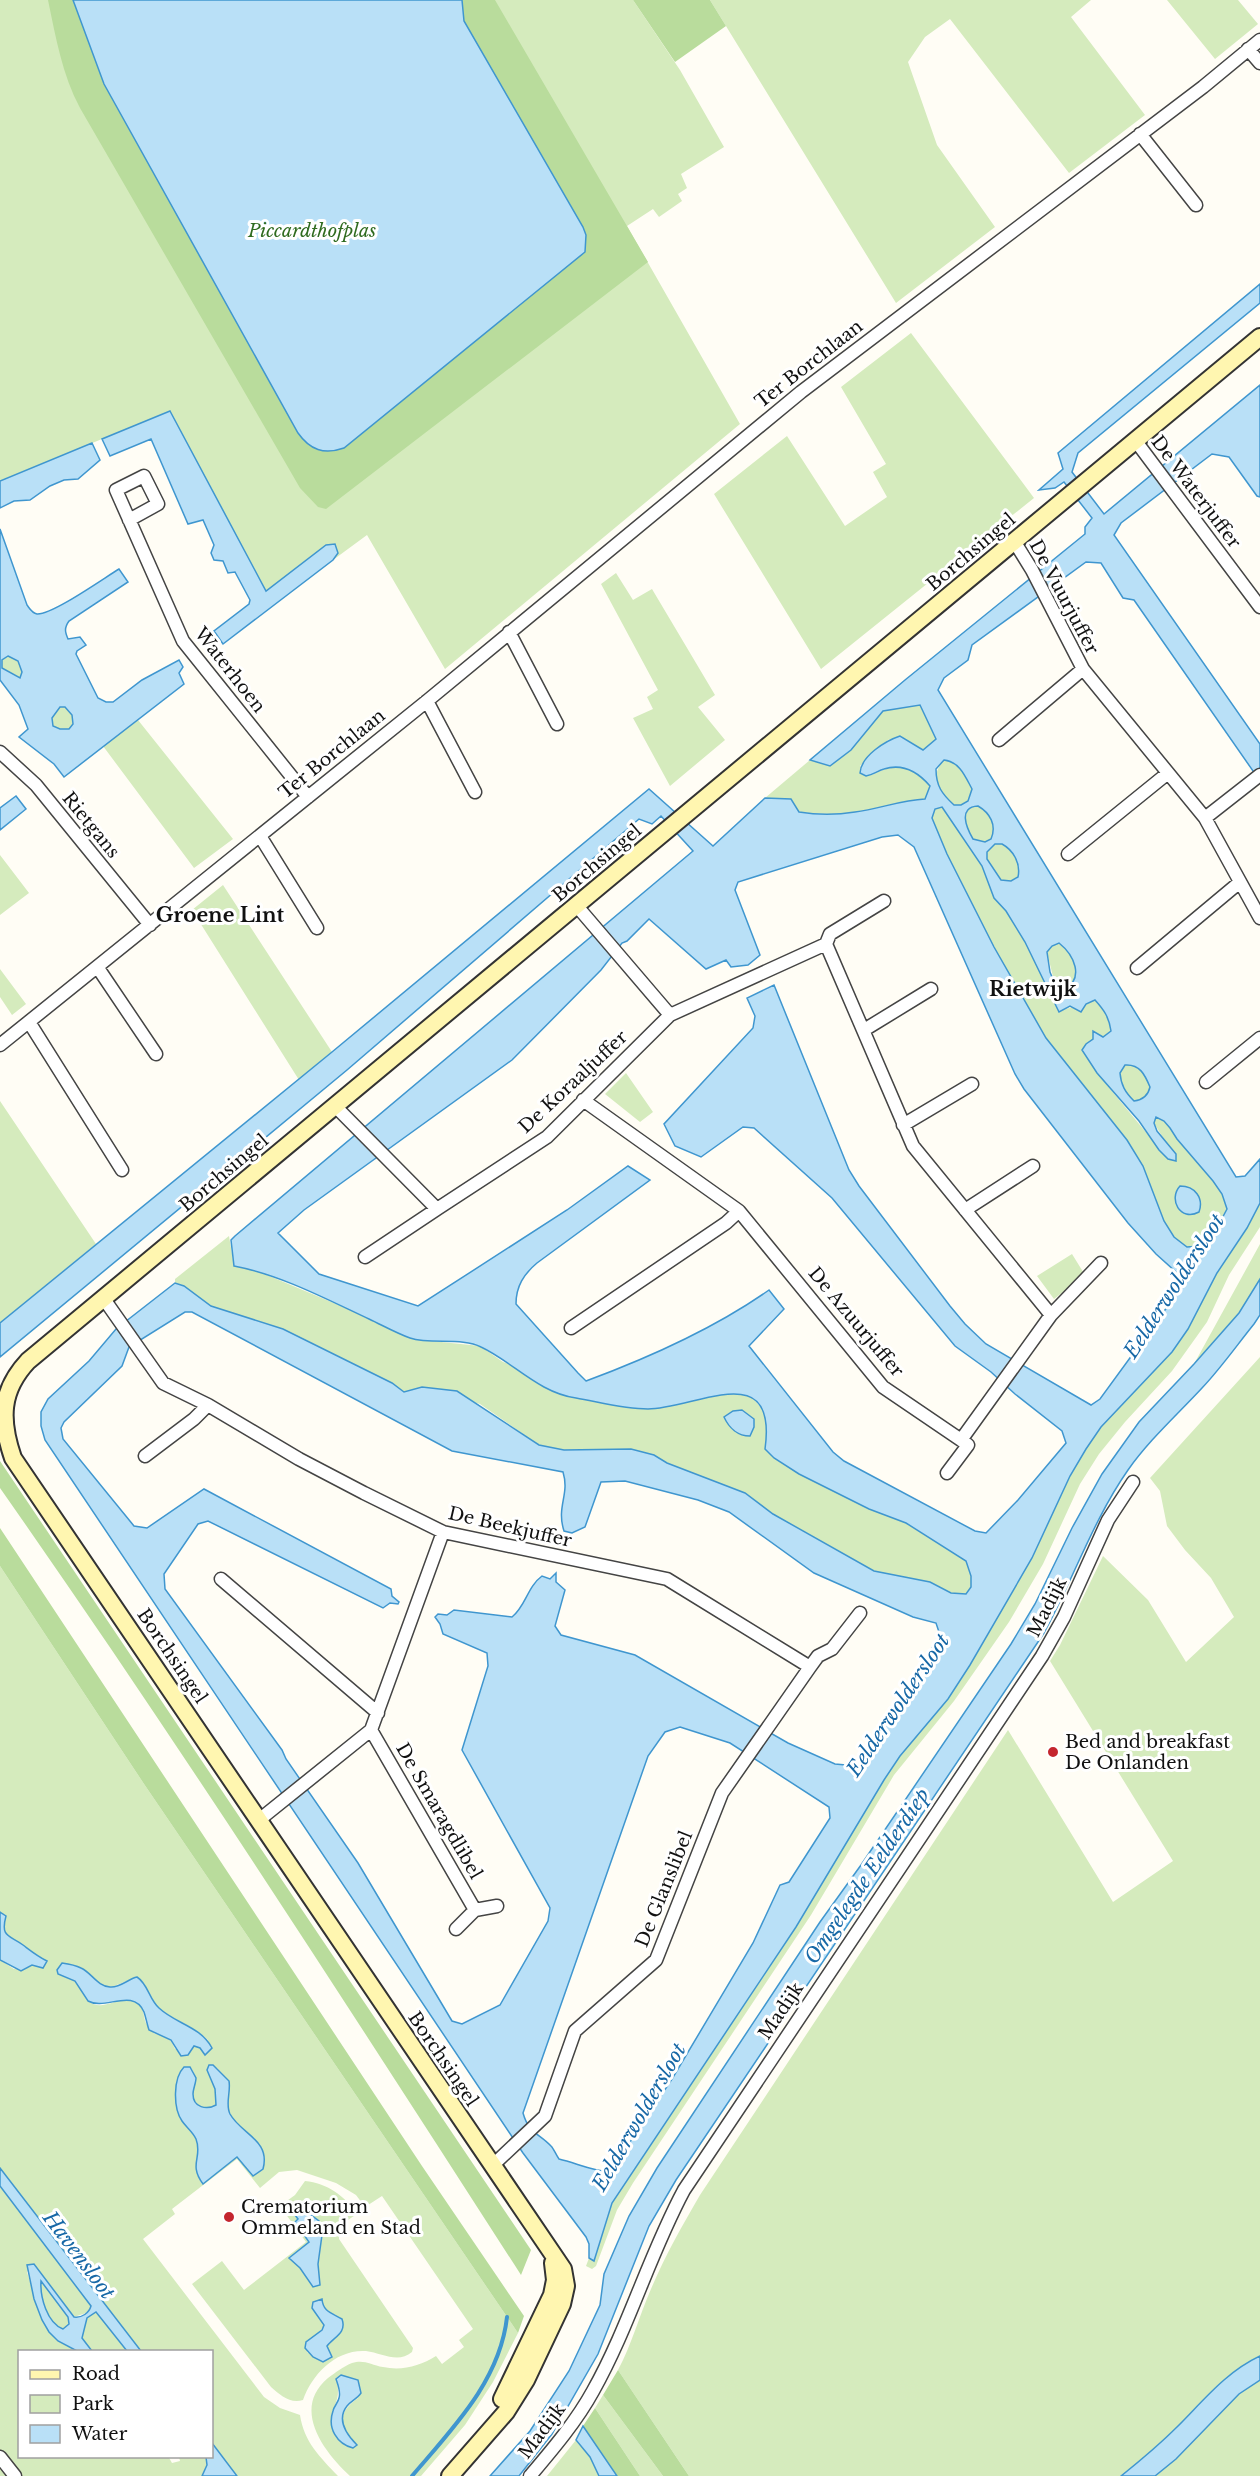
<svg xmlns="http://www.w3.org/2000/svg" width="1260" height="2476" font-family="'Libre Baskerville',serif">
<style>
.green{fill:#d5ebbd;fill-rule:evenodd}
.forest{fill:#b9dc9c}
.water{fill:#b9e0f7;stroke:#3f96cf;stroke-width:1.5;fill-rule:evenodd}
.lines{fill:none;stroke-linecap:round;stroke-linejoin:round}
.stream{stroke:#3f96cf;stroke-width:4}
.street-casing{stroke:#444;stroke-width:15}
.secondary-casing{stroke:#333;stroke-width:20}
.street{stroke:#fff;stroke-width:12}
.secondary{stroke:#fff6b0;stroke-width:16}
.poi-dot{fill:#c4262e;stroke:#fff;stroke-width:2}
.labels{text-anchor:middle;dominant-baseline:central;stroke-width:6;stroke-linejoin:round;paint-order:stroke}
.park-label{font-size:18px;font-style:italic;fill:#2f6b1f;stroke:#fff}
.street-label{font-size:18px;fill:#111;stroke:#fff}
.poi-label{font-size:18px;fill:#111;stroke:#fff;text-anchor:start}
.neighbourhood-label{font-size:20px;font-weight:bold;fill:#111;stroke:#fff}
.water-label{font-size:20px;font-style:italic;fill:#1768a6;stroke:#fff}
</style>
<rect width="100%" height="100%" fill="#fffdf5"/>
<!-- green -->
<path class="green" d="M0,0h633l47,70 44,77 -43,27 6,14 -9,6 4,7 -23,16 -6,-8 -26,17 113,198 -295,245 -78,-134 -34,25 5,-7 -12,-8 -60,46 -96,-180 -170,70z
M710,0h381l-20,17 74,98 -76,58 -119,-154 -25,18 -17,25 29,83 58,82 -99,76z
M1167,0h71l20,24 -43,35z
M911,333l123,165 -213,171 -107,-175 73,-58 58,90 42,-29 -14,-25 13,-8 -45,-77z
M616,573l17,27 19,-11 63,106 -17,12 27,33 -55,46 -37,-68 20,-9 -6,-12 11,-7 -57,-106z
M8,656l10,5 4,11 -2,6 -18,-10v-8z
M920,705l17,34 -14,11 -23,-13 -12,3 -28,26 12,9c24,-13 40,-9 58,11l-5,13c-24,1 -46,10 -70,13 -18,3 -37,2 -56,0l-8,-13 -26,-1 45,-38 20,6 21,-16 32,-39z
M60,707h5l7,8 1,10 -4,4h-9l-7,-3 -1,-8z
M138,720l95,119 -39,29 -91,-122z
M944,760c16,2 21,16 28,29l-4,12 -7,4h-7c-15,-14 -26,-27 -10,-45z
M978,806c12,7 19,19 13,33l-6,3 -12,-3c-7,-12 -15,-32 5,-33z
M942,807l40,59 12,32 12,13 19,31 34,70c11,-6 24,-6 36,-12 9,10 14,17 16,31l-8,7 -17,6 11,29 71,86 -3,-18 -11,-18 2,-6 8,4 6,7 7,11 36,42 9,13 5,15c-11,21 -14,36 -40,38l-13,-10 -10,-16 -21,-55 -16,-26 -81,-102 -52,-91 -47,-93 -15,-36 3,-9z
M995,844h7c12,6 19,19 16,33l-7,4 -10,-1 -14,-21v-7z
M0,855l29,38 -29,22z
M223,885l109,167 -33,28 -107,-170z
M1059,942c6,5 11,9 14,15 6,15 2,35 -17,32l-9,-37 5,-6z
M0,969l26,35 -14,11 -12,-18z
M1125,1065c15,-1 20,10 25,22 -2,9 -7,13 -16,14 -9,-9 -13,-16 -14,-28z
M626,1073l27,39 -13,10 -35,-28z
M0,1101l96,143 -96,79z
M1260,1203v24l-31,48 -22,47 -35,49 -47,51 -26,32 -19,30 -37,80 -34,58 -55,79 -60,74 -83,140 -178,268 -16,27 -21,56 -4,3 -6,-3 3,-8 5,3 18,-58 184,-276 88,-147 16,-24 48,-57 22,-34 62,-107 38,-82 16,-27 15,-22 76,-82 11,-16 29,-56 30,-45z
M229,1236l5,30 21,4 167,70 58,6 23,16 145,47 89,-17 15,5 11,13 5,18 -3,21 34,25 70,35 37,14 60,38 5,15v11l-5,7 -15,-1 -21,-11 -56,-11 -101,-57 -28,-21 -78,-30 -13,-8 -23,-6 -67,1 -25,-5 -59,-41 -58,-17 -18,5 -12,-9 -109,-54 -72,-23 -27,-20 -9,-3v-4z
M1260,1244v35l-21,34 -45,51z
M1072,1254l13,21 -31,24 -17,-23z
M1260,1357v999c-34,17 -56,44 -82,70 -18,18 -37,34 -57,50h-432l-71,-106c14,-26 21,-54 33,-81 14,-33 31,-63 49,-94l308,-465 105,172 60,-41 -123,-200 10,-16 43,-89 45,44 38,62 48,-45 -23,-39 -26,-28 -18,-24 -7,-35 -10,-13z
M0,1566l144,218 374,549 -25,49 -28,43 -44,51h-71c-26,-24 -59,-67 -22,-98 7,-5 16,-12 24,-15 12,-4 19,2 31,4 19,4 37,-1 53,-11l6,8 22,-17 -5,-7 14,-11 -91,-133 -17,11 -9,-12 -20,-12 -39,-13 -18,2 -19,16 -23,-29 -65,50 3,5 -32,25 121,158 16,11 20,7c4,27 20,42 38,61h-101l-25,-33v-91l-71,-1 -141,-183v-208l14,9 33,-8c-9,-5 -16,-10 -24,-16 -13,-10 -23,-6 -17,-29l-6,-4zM58,1974l33,1c20,22 24,7 46,3 11,6 12,22 22,30 15,13 35,18 49,32l-8,8 -6,-2 -19,3c-4,-10 -9,-14 -20,-15 -3,-3 -7,-7 -9,-11 -3,-6 -1,-12 -7,-18 -15,-14 -30,5 -46,-1 -10,-4 -10,-16 -17,-22 -5,-4 -12,-6 -18,-8zM184,2067h6c10,11 2,17 3,29 1,13 15,14 24,9l-2,-16 -8,-19 10,-2 12,13c2,11 -4,23 1,33 11,20 41,26 33,55l-26,-12 -35,27c-12,-19 0,-28 -6,-45 -3,-7 -10,-12 -14,-18 -9,-14 -9,-42 2,-54zM336,2379l22,19c-22,15 -18,29 -2,47l-25,-24c2,-18 11,-22 5,-42z
M305,2181c22,2 40,15 52,33 -11,7 -18,11 -18,25l74,109 -1,4c-14,12 -30,1 -46,-1 -30,-2 -54,23 -63,49 -13,4 -23,-5 -32,-13l-79,-103 30,-23 22,29 62,-48 -26,-36 15,-11zM293,2211l29,24 -4,29 2,20 -7,3 -13,-19 -11,-10 20,-16 -14,-20 3,-3zM322,2306l6,6 8,3 1,22 -10,9 5,11 -9,5 -16,-10 17,-27 -8,-11z
M0,2186l92,120 -6,7 -12,4 -40,-53 -7,8 15,48 16,21 19,10 -57,1v104h148l4,7 8,-2 -1,-4h27l1,8 -5,11h-202z
M41,2281l27,36 1,7 -6,5c-17,-7 -23,-31 -22,-48z
M96,2312l31,39h-35l-10,-13 5,-21z
M1260,2380v96h-105l21,-17 63,-65z
M603,2395l60,81h-23l-45,-68z
M576,2440l14,17 9,19h-52z"/>
<!-- forest -->
<path class="forest" d="M48,0h25l31,84 194,349 179,-387 -13,-25 -2,-21h33l153,262 -322,247 -8,-2 -18,-19 -220,-380c-18,-34 -24,-70 -32,-108z
M633,0h77l16,26 -51,36z
M0,1461l531,789 -10,25c-171,-265 -340,-529 -521,-787z
M0,1528l422,638 102,150 -6,17 -374,-549 -144,-218z
M618,2370l71,106h-26l-60,-81z
M595,2408l45,68h-23l-34,-50z"/>
<!-- water -->
<path class="water" d="M73,0h389l2,21 119,206 3,8 -1,17 -241,196c-20,7 -34,2 -46,-15l-194,-349z
M1260,284v19l-182,150 -6,19 32,42 156,-129v112l-3,-1 -28,-39 -17,-3 -91,69 -7,12 146,209v37l-126,-181 -11,-2 -22,-35 -15,-1 -114,83 -4,15 -24,18 -6,12 298,487 9,-1 15,-17v44l-13,25 -30,45 -29,56 -16,23 -71,75 -15,22 -16,27 -38,82 -62,107 -22,34 -48,57 -16,24 -88,147 -184,276 -18,58 -5,-3v-14l-3,-7 -63,-84 -478,-713 -4,-14v-14l7,-13 41,-38 27,-32 59,-46 9,3 27,20 72,23 109,54 12,9 18,-5 35,4 82,54 25,5 67,-1 23,6 13,8 78,30 28,21 101,57 56,11 21,11 15,1 5,-7v-11l-5,-15 -60,-38 -37,-14 -70,-35 -25,-16 -9,-9c13,-93 -70,-40 -117,-40 -24,0 -49,-7 -72,-11 -37,-5 -63,-36 -95,-51 -19,-10 -50,-2 -71,-9 -14,-5 -28,-13 -41,-19 -43,-20 -88,-44 -135,-53l-3,-26 4,-4 458,-385 -32,-35 -9,8 -13,-5 -292,251 -347,287v-34l332,-271 317,-263 64,57 52,-48 26,1 8,13c19,3 37,3 56,0 24,-3 46,-12 70,-13l5,-13c-12,-14 -27,-23 -46,-17 -7,2 -11,6 -18,7l-6,-3c1,-17 25,-32 40,-37l23,14 13,-11 -16,-34 -37,6 -32,39 -21,16 -20,-6 95,-80 180,-146v-7l7,-9 -28,-36 -9,6 -16,2 24,-21 -5,-16zM944,760c16,2 21,16 28,29l-4,12 -7,4h-7c-12,-11 -18,-19 -18,-36zM978,806c12,7 19,19 13,33l-6,3 -12,-3c-7,-12 -15,-32 5,-33zM942,807l40,59 12,32 12,13 19,31 34,70 11,-6 11,6 5,-8 9,-4c9,10 14,17 16,31l-8,6 -10,-6v8l-7,5 -4,6 15,23 42,48 20,29 9,9 8,2v-7l-19,-23 -3,-8 2,-6 8,4 6,7 7,11 36,42 9,13 5,15 -16,30 -11,7 -13,1 -13,-10 -10,-16 -21,-55 -16,-26 -81,-102 -52,-91 -47,-93 -15,-36 3,-9zM898,835l16,12 101,227 9,15 104,134 28,31 20,18 5,16 -81,111 -9,6 -105,-61 -21,-20 -15,-18 -91,-120 -10,-16 -75,-185 -27,13 8,18 -2,12 -89,96 11,22 26,11 42,-30 11,1 78,70 123,148 36,26 24,22 47,37 4,12 -48,57 -32,33 -11,-2 -131,-70 -11,-9 -84,-106 35,-37 -15,-19c-54,38 -121,68 -183,91l-8,-8 -62,-69c0,-18 8,-30 21,-41l113,-83 -22,-14 -61,44 -149,96 -99,-32 -41,-41 26,-23 208,-150 89,-90 21,-27 5,-2 22,-22 57,50 20,-9 5,7 17,-2 12,-10 -25,-65 3,-8 144,-45zM995,844h7c11,6 19,19 16,33l-7,4 -10,-1 -14,-21v-7zM1059,943c15,12 26,35 5,47l-7,-1 -7,-17 -3,-20 5,-6zM1125,1065c15,-1 20,10 25,22 -2,9 -7,13 -16,14 -9,-9 -13,-16 -14,-28zM185,1312h7l260,139 111,21c7,23 -7,34 1,59l8,2 13,-6 16,-45 24,-1 73,19 31,12 85,61 99,44 23,6 4,12 -69,113 -14,18 -22,-2 -47,-21 -153,-88 -74,-20 -6,-9 10,-36 -9,-8v-9l-6,6 -8,-3c-15,11 -16,30 -30,41l-58,-7 -7,5 -9,-1 -3,3 5,7 3,10 44,19 1,13 -26,84 88,158 -2,13 -48,84 -38,19 -10,-3 -94,-158 -72,-104 -4,-9 -117,-161 -1,-15 34,-50 10,-3 175,87 7,-5 8,1 1,-2 -7,-6 -1,-7 -187,-100 -57,39 -13,-2 -71,-87 -2,-11 3,-6 58,-56 7,-19zM680,1727l50,16 99,64 1,11 -41,64 -9,3 -27,58 -81,136 -62,93c-17,-1 -34,-9 -51,-13 -3,-4 -5,-10 -8,-13 -12,-13 -22,-12 -28,-33l125,-357 17,-24z
M170,411l96,180 60,-46 9,-1 3,9 -5,7 -110,84 -9,-13 35,-27 1,-4 -15,-28 -7,1 -5,-12 -9,-1 -3,-7 3,-8 -11,-25 -15,4 -37,-85 -41,17 -8,-17z
M92,443l8,17 -22,19 -14,1 -14,6 -20,14 -16,1 -14,7v-27z
M0,529l27,76c3,4 5,8 10,9 15,1 67,-36 82,-45l9,13 -59,39c-5,7 -4,11 -1,18l12,-2 6,8 -9,6 -1,3 22,44 8,4h7l29,-22 37,-20 4,7 -4,6 5,11 -120,93 -10,-13 -35,-27 9,-8 -9,-24 -19,-25zM8,656l10,5 4,11 -2,6 -18,-10v-8zM60,707h5l7,8 1,9 -4,5h-9l-7,-3 -1,-8z
M16,796l10,13 -26,21v-22z
M1180,1186c15,0 24,12 19,26 -19,10 -31,-13 -19,-26z
M1260,1279v36l-6,9c-17,21 -33,44 -52,64 -25,27 -53,52 -74,82 -35,50 -55,110 -84,163l-368,547 -27,46 -51,128 -46,80 -33,42h-29l40,-45 39,-60 31,-66 4,-31 25,-58 28,-48 163,-246 41,-57 150,-221 24,-40 37,-76 30,-54 37,-52 55,-58 45,-51z
M742,1410l12,9v8l-4,9c-12,0 -21,-8 -26,-19l9,-6z
M0,1912l6,4c-6,22 4,19 17,29 8,6 14,11 24,16l-4,7 -11,-3 -11,6 -21,-11z
M62,1963c7,1 13,2 19,5 11,5 16,18 29,19 10,1 18,-8 27,-10 11,7 12,22 22,31 17,16 41,18 53,40l-7,7 -5,-7 -6,-2 -6,9 -7,1 -10,-16 -22,-10c-2,-6 -3,-12 -5,-18 -11,-25 -39,-1 -56,-11l-13,-20 -17,-7 -1,-4z
M209,2065h4l16,16c2,11 -4,23 1,33 11,20 41,26 33,55l-10,7 -16,-19 -34,27c-15,-20 0,-27 -7,-45 -3,-7 -10,-12 -14,-18 -9,-13 -9,-43 2,-54h6l6,11c0,5 -3,11 -3,16 0,14 14,16 23,11l-1,-16 -8,-19z
M0,2168l141,183h-14l-31,-39 -9,6 -5,20 10,13h-15l-19,-10 -9,-9 -7,-12 -8,-21 -7,-34 7,-1 40,53c8,1 15,-4 17,-11l-91,-120zM41,2281l27,36 1,7 -6,5c-16,-6 -23,-32 -22,-48z
M303,2209l16,12 3,14 -4,29 2,21 -7,2 -13,-19 -11,-10 20,-16 -14,-20 3,-3 -6,-8z
M322,2299c1,13 10,14 20,20 5,14 -8,18 -15,27l5,11 -9,5 -10,-5 -8,-9 1,-6 16,-12 2,-5 -12,-17 1,-6z
M1260,2356v24l-21,14 -63,65 -21,17h-34c20,-16 39,-32 57,-50 26,-26 48,-54 82,-70z
M341,2375l17,5 3,13c-4,6 -10,8 -14,13 -11,14 0,29 10,39l-4,3c-16,-4 -26,-20 -20,-37 1,-5 5,-8 6,-13 2,-6 -1,-13 -3,-19z
M583,2426l34,50h-18l-9,-19 -14,-17z
M212,2443l25,33h-35l5,-11 -1,-8 6,-1z"/>
<g class="lines">
<!-- stream -->
<path class="stream" d="M412,2476c40,-47 88,-95 95,-159"/>
<defs>
<path id="street" d="M1248,49l12,14
M1140,134l56,71
M1135,440l125,167
M129,520l29,-16 -14,-28 -28,14 67,151 125,156
M1014,541l18,29 51,99 122,149 55,100
M509,632l48,92
M427,701l48,91
M999,740l84,-71
M0,752l36,33 114,140
M1205,818l55,-43
M260,836l57,92
M1068,854l100,-81
M576,905l94,110 156,-71 87,202 138,169 -90,125 7,5 -21,28
M826,944l4,-10 54,-33
M98,968l58,86
M1137,968l103,-86
M29,1022l93,148
M864,1030l67,-41
M0,1045l427,-344 374,-309 402,-305 57,-47
M1206,1082l54,-44
M583,1100l156,111 144,176 78,53
M335,1106l102,103 110,-72 123,-122
M903,1125l69,-41
M965,1210l68,-44
M365,1257l72,-48
M104,1299l59,84 45,22 91,54 65,34 79,39 224,47 143,88
M1051,1315l50,-52
M571,1328l155,-105 13,-12
M145,1456l49,-37 14,-14
M221,1579l157,134
M371,1730l104,180
M259,1820l112,-90 72,-198
M456,1929l19,-19 22,-4
M492,2166l53,-50 30,-85 81,-71 66,-167 88,-126 8,-11 14,-7 28,-36
M0,2457l15,19
M530,2476c22,-26 46,-54 63,-85 36,-64 56,-136 91,-201l358,-534 22,-39 44,-97 25,-38"/>
<path id="secondary" d="M502,2399l50,-104 3,-15 -2,-17
M450,2476l56,-64 20,-32 36,-76 4,-18 -3,-17 -550,-811c-13,-38 -13,-67 15,-97l1232,-1024"/>
</defs>
<!-- street casing -->
<use href="#street" class="street-casing"/>
<!-- secondary casing -->
<use href="#secondary" class="secondary-casing"/>
<!-- street -->
<use href="#street" class="street"/>
<!-- secondary -->
<use href="#secondary" class="secondary"/>
</g>
<!-- markers -->
<g class="poi-dot">
<circle cx="1053" cy="1752" r="6"/>
<circle cx="229" cy="2217" r="6"/>
</g>
<g class="labels">
<!-- park labels -->
<g class="park-label">
<text x="312" y="231">Piccardthofplas</text>
</g>
<!-- street labels -->
<g class="street-label">
<text transform="translate(809 364) rotate(-38)">Ter Borchlaan</text>
<text transform="translate(1196 492) rotate(53)">De Waterjuffer</text>
<text transform="translate(971 552) rotate(-40)">Borchsingel</text>
<text transform="translate(1064 597) rotate(62)">De Vuurjuffer</text>
<text transform="translate(230 670) rotate(52)">Waterhoen</text>
<text transform="translate(332 754) rotate(-39)">Ter Borchlaan</text>
<text transform="translate(91 825) rotate(51)">Rietgans</text>
<text transform="translate(597 863) rotate(-40)">Borchsingel</text>
<text transform="translate(573 1082) rotate(-43)">De Koraaljuffer</text>
<text transform="translate(224 1173) rotate(-40)">Borchsingel</text>
<text transform="translate(856 1322) rotate(50)">De Azuurjuffer</text>
<text transform="translate(510 1527) rotate(13)">De Beekjuffer</text>
<text transform="translate(1047 1607) rotate(-63)">Madijk</text>
<text transform="translate(172 1656) rotate(56)">Borchsingel</text>
<text transform="translate(439 1811) rotate(60)">De Smaragdlibel</text>
<text transform="translate(664 1889) rotate(-68)">De Glanslibel</text>
<text transform="translate(781 2011) rotate(-56)">Madijk</text>
<text transform="translate(443 2059) rotate(56)">Borchsingel</text>
<text transform="translate(542 2431) rotate(-53)">Madijk</text>
</g>
<!-- poi labels -->
<g class="poi-label">
<text x="1065" y="1742">Bed and breakfast<tspan x="1065" dy="21">De Onlanden</tspan></text>
<text x="241" y="2207">Crematorium<tspan x="241" dy="21">Ommeland en Stad</tspan></text>
</g>
<!-- neighbourhood labels -->
<g class="neighbourhood-label">
<text x="220" y="915">Groene Lint</text>
<text x="1033" y="989">Rietwijk</text>
</g>
<!-- water labels -->
<g class="water-label">
<text transform="translate(1174 1286) rotate(-57)">Eelderwoldersloot</text>
<text transform="translate(898 1705) rotate(-56)">Eelderwoldersloot</text>
<text transform="translate(867 1876) rotate(-56)">Omgelegde Eelderdiep</text>
<text transform="translate(639 2117) rotate(-60)">Eelderwoldersloot</text>
<text transform="translate(79 2255) rotate(53)">Havensloot</text>
</g>
</g>
<!-- legend -->
<rect x="18" y="2350" width="195" height="108" fill="#ffffff" stroke="#a0a0a0" stroke-width="1.5"/>
<rect x="30" y="2370" width="30" height="9" fill="#fff6b0" stroke="#a0a0a0" stroke-width="1.5"/>
<text x="72" y="2380" font-size="18" fill="#111111">Road</text>
<rect x="30" y="2395" width="30" height="18" fill="#d5ebbd" stroke="#a0a0a0" stroke-width="1.5"/>
<text x="72" y="2410" font-size="18" fill="#111111">Park</text>
<rect x="30" y="2425" width="30" height="18" fill="#b9e0f7" stroke="#a0a0a0" stroke-width="1.5"/>
<text x="72" y="2440" font-size="18" fill="#111111">Water</text>
</svg>
